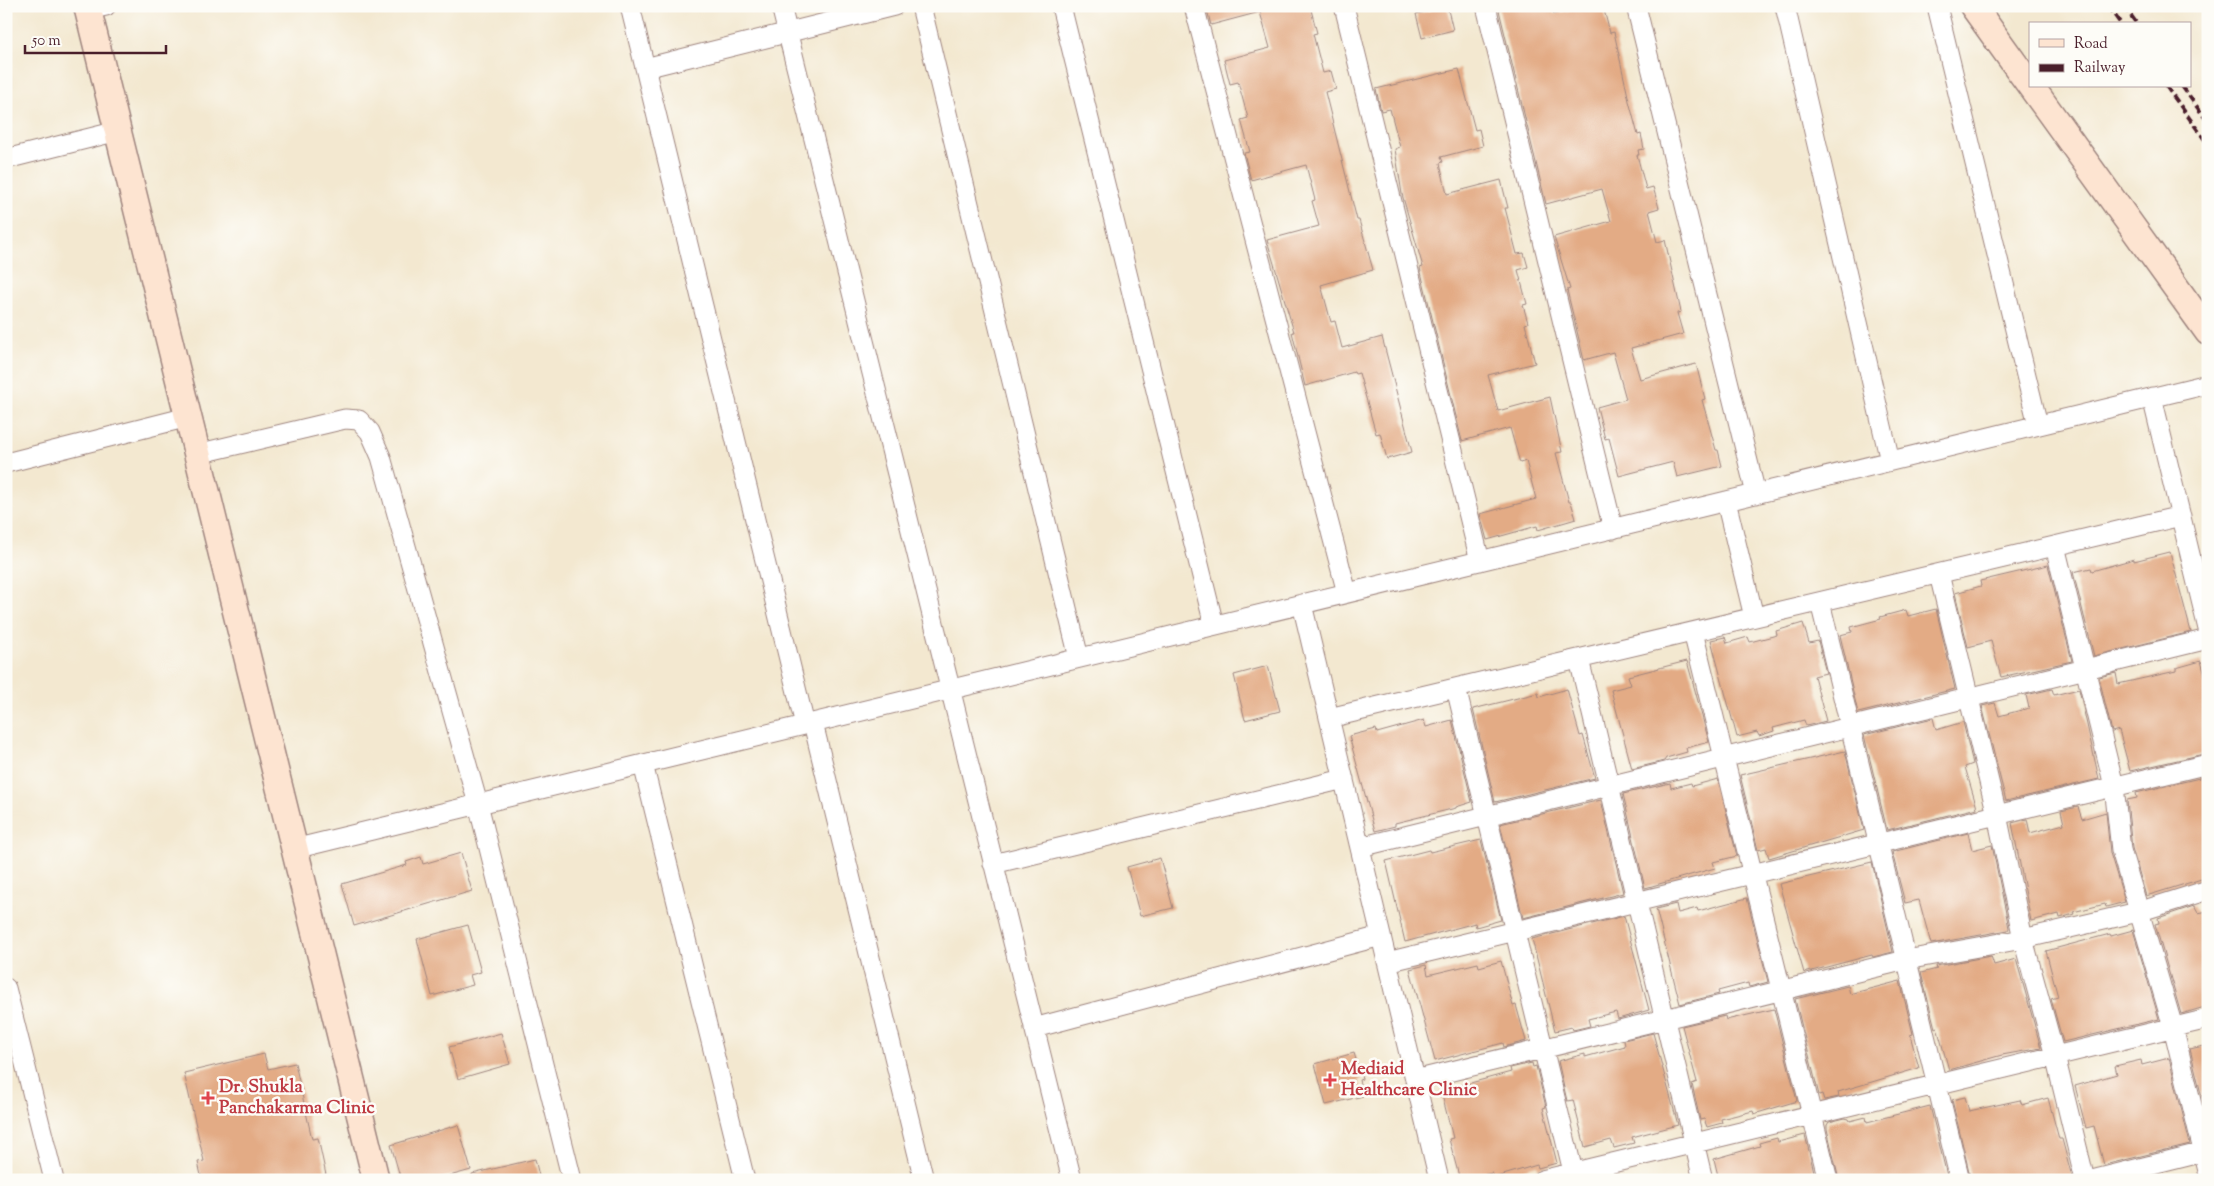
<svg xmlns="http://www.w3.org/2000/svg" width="2214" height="1186" font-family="'Sorts Mill Goudy',serif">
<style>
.building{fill:#e3ab85}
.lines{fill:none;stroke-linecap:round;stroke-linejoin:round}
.street-casing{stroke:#9e847e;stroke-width:21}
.secondary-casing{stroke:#9e847e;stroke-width:29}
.street{stroke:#fff;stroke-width:19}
.secondary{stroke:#fde4d1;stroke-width:26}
.rail{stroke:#4a1f2b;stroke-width:4;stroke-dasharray:8 4;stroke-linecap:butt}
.health-dot{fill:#e0444e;stroke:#fdfcf7;stroke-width:2}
.labels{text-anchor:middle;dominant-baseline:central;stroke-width:5;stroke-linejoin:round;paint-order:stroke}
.health-label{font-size:18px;font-weight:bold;fill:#be3a42;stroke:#fdfcf7;text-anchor:start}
</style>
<rect width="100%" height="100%" fill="#fdfcf7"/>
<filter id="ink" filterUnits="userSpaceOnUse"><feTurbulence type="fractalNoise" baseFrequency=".02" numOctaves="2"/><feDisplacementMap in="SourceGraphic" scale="10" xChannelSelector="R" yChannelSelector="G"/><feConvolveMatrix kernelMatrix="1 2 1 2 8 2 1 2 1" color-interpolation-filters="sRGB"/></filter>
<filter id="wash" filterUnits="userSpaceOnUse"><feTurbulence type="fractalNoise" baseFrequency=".0096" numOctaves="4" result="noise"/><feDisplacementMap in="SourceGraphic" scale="20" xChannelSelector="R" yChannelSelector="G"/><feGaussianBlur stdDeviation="1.12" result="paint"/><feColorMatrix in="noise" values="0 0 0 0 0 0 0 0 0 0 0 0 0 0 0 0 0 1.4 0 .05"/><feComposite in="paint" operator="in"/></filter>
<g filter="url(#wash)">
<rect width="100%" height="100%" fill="#f3e8d0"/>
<g id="blocks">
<!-- building -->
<path class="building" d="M1206,6h104l7,27 -4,1 10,39 8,-2 5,18 -11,3 32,128h2l14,50 -52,15 10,37 4,-1 7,27 40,-11 30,115 -25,7 -7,-26 -4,1 -17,-61 -4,1 -1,-2 -49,14 -13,-54h2l-27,-92 52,-14 -7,-25 3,-1 -9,-35 -55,15 -7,-27 6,-1 -9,-32 7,-2 -10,-36 -8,2 -6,-24 46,-12 -10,-36 -49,13z
M1447,6l6,24 -31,8 -6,-24z
M1498,6h55l1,8 29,-8h20l7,27 4,-1 15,69 9,34 3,-1 3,15 -6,1 1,5h-2l9,34 7,-2 6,21 -10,3 8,31 8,-2 16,72 -4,1 6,21 -52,14 9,31 56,-15 9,35 -3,1 14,50h2l4,16 -45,11 -4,-15 -54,14 -10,-38 -4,1 -8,-32 29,-8 -13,-47 -29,8 -17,-70 3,-1 -16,-52 57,-16 -9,-32 -56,15z
M1459,69l16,61 4,-1 4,17 -42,11 2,5 -3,1 7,31 54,-14 7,28h-3l12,46 7,-1 4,14 -10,3 9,34 -4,1 5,18 -3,1 10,39 -47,12 10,36 52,-14 12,55 -6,1 13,49h2l5,17 -38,11 -1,-4 -50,14 -7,-26 56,-15 -10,-38 -6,2 -10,-35 -48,13 -42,-173 3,-1 -21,-73 -7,-45 5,-2 -10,-38 -9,2 -5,-22z
M2170,552l21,80 -97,24 -21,-84 18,-4 1,3 42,-12v2z
M2048,565l24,96 -71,16 -10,-36 -23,6 -13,-54 26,-7 -1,-5z
M1936,609l19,80 -97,24 -18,-78 12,-3 -1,-5 30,-8 -1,-2 26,-7 2,6z
M1803,623l6,20 9,-2 8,32 -12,3 12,45 -20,5 -2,-6 -31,8 1,3 -15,5 -2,-4 -20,5 -26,-97 14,-3 2,6 21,-6 2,5 27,-7 -1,-4z
M1687,661l22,81 -23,6 1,4 -21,6 -2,3 -32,8 -21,-79 20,-5 -3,-9z
M2201,661l7,26v66l-78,18 -11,-41 -7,2 -13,-55 17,-4 2,11 58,-13v-3z
M1268,666l12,45 -35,9 -11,-45z
M1567,689l13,47 3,-1 12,43 -100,24 -22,-93 65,-16 1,4z
M2052,689l2,6 25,-6 20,90 -93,22 -24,-95 13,-3 4,13 30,-8 -3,-13z
M1933,718l3,12 27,-8 10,42 -8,3 12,41 -90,22 -23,-95z
M1424,720l2,7 26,-7 20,82 -16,5v1l-61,15v3l-20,5 -26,-95 27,-7 1,4z
M1845,751l19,79 -95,28 -3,-10 -8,2 -18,-75z
M2208,776v101l-62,19 -14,-48 -5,-48 10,-2 -1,-5z
M1718,779l19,77 -24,6 2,6 -70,20 -22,-94 47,-11 1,5 20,-5 1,3z
M1601,800l22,93 -100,25 -23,-94z
M2078,807l4,12 24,-7 4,41 15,49 -19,5 -1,-3 -32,8 1,2 -14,4 -1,-4 -28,7 -19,-98 15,-4 3,14 34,-9 -3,-13z
M1968,833l4,17 20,-5 17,83 -1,2 -77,14 -12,-44 -14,3 -13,-51z
M1481,840l20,80 -25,7 -1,-4 -70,19 -19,-81 43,-11 1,2z
M461,853l11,38 -118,35 -12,-42 65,-19 -1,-3 15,-5 2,7z
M1160,858l13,50 -33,8 -13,-49z
M1872,862l21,90 -20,5 -1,-2 -68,18 -25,-89z
M1747,898l21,84 -19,5 -1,-4 -30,8 1,3 -39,10 -24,-95 20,-5 2,9 19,-5 1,3z
M2194,906l4,7 10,-2v95l-27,8 -26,-90 4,-1 -1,-5z
M1624,916l25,94 -31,9 -2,-7 -28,7 2,7 -17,4 -1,-3 -17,4 -23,-92z
M468,925l13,47 -11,3 3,10 -41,11 -15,-57z
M2133,930l26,89 -96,23 -12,-43 7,-2 -12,-46 64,-17 1,2z
M1991,956l3,9 22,-6 25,89 -39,7 -53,15 -12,-43 -2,1 -14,-55 16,-4 -1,-3z
M1501,961l12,45 3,-1 10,36 -22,6 -1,-4 -68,18 -25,-92 16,-4 2,10 50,-12 1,4z
M1900,981l13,53 -3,1 9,33 -81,24 1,5 -15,3 -2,-6 -3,1 -24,-96 53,-13 2,8z
M1774,1009l23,92 -43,13 -1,-3 -32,8 1,4 -15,4 -3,-8 -4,1 -8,-36 5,-2 -15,-56 43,-10 1,4z
M501,1033l9,31 -52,15 -9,-32z
M1653,1033l25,92 -46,12 2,6 -20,5 -3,-8 -26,7 -12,-47 -6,1 -9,-40 27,-7v3l40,-11 -1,-6z
M2208,1045v77l-18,-73z
M1354,1053l8,26 -3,1 4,16 -37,9 -11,-41z
M264,1054l4,15 27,-6 17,76 6,-1 8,37 -22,5h-102l-4,-18 6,-1 -20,-88z
M2169,1058l21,86 -86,21 -10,-39 -8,2 -11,-42 42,-12 -2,-8 26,-6 1,5z
M1532,1063l1,4 3,-1 10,41 -3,1 14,55 -19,5 -1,-3 -44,13 -1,-5 -32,7 -11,-41 4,-1 -12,-47 70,-19 -1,-4z
M1965,1097l4,14 51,-11 2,5 26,-7 11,41h3l10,38 -9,3h-92l-19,-80z
M1930,1106l18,74h-109l-12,-51v-4l2,-3 16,-4 4,1 1,2 16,-4 1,5z
M458,1125l13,45 -36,10h-34l-10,-35z
M1805,1135l11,45h-97l-5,-21 46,-13 -1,-3 18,-5 1,4z
M535,1159l5,21h-67l-1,-6z"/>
</g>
</g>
<g filter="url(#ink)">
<use href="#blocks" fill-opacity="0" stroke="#9e847e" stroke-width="1"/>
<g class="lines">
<defs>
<path id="street" d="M630,6l175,719
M781,6l291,1174
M921,6l158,652
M1061,6l153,619
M1194,6l153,587
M1344,6l136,555
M1486,6l127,523
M1636,6l120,488
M1785,6l105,455
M1937,6l101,419
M88,10l18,-4
M645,68l249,-62
M6,159l112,-28
M2152,397l56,232
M197,454l148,-35 14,1 11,12 11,25 97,347 94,376
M6,463l182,-46
M1726,501l28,116
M2055,546l59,240 7,64 52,177 35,144
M1939,574l58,241 26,124 32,117 30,124
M1820,602l140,578
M1302,604l137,576
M1693,632l135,548
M1579,659l124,521
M1456,688l119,492
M1329,718l852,-202
M813,723l111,457
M643,764l102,416
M1360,847l848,-208
M294,849l1914,-465
M993,864l351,-85
M1387,962l821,-198
M6,988l48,192
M1034,1028l347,-92
M1415,1080l491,-120 117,-21 115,-27 70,-22
M1542,1180l666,-161
M2092,1180l116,-29"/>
<path id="secondary" d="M87,6l289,1174
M1973,6l235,326"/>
</defs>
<!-- street casing -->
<use href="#street" class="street-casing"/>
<!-- secondary casing -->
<use href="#secondary" class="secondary-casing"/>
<!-- street -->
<use href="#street" class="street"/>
<!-- secondary -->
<use href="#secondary" class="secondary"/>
<!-- rail -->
<path class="rail" d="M2108,6l13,18
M2124,6l13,18
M2166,86l42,58
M2182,86l26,36"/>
</g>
</g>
<!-- markers -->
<g class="health-dot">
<path d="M1327.5 1072.5h5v5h5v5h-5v5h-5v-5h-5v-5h5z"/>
<path d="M205.5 1090.5h5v5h5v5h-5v5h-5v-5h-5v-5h5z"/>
</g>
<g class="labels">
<!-- health labels -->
<g class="health-label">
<text x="1341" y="1070">Mediaid<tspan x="1341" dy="21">Healthcare Clinic</tspan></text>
<text x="219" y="1088">Dr. Shukla<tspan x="219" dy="21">Panchakarma Clinic</tspan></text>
</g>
</g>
<!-- margin -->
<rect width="2214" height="1186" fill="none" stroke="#fdfcf7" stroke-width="25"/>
<!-- legend -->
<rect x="2029" y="22" width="162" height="65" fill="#fdfcf7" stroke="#b5a4a5"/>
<rect x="2039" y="39" width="25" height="8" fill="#fde4d1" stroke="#b5a4a5"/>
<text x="2074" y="48" font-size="15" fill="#4a1f2b">Road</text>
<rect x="2039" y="64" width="25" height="8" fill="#4a1f2b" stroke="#b5a4a5"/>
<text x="2074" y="72" font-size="15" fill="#4a1f2b">Railway</text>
<!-- scale -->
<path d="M25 45v8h141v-8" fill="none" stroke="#4a1f2b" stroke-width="2.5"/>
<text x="32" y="45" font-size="15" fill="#4a1f2b" stroke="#fdfcf7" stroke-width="4" paint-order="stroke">50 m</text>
</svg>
